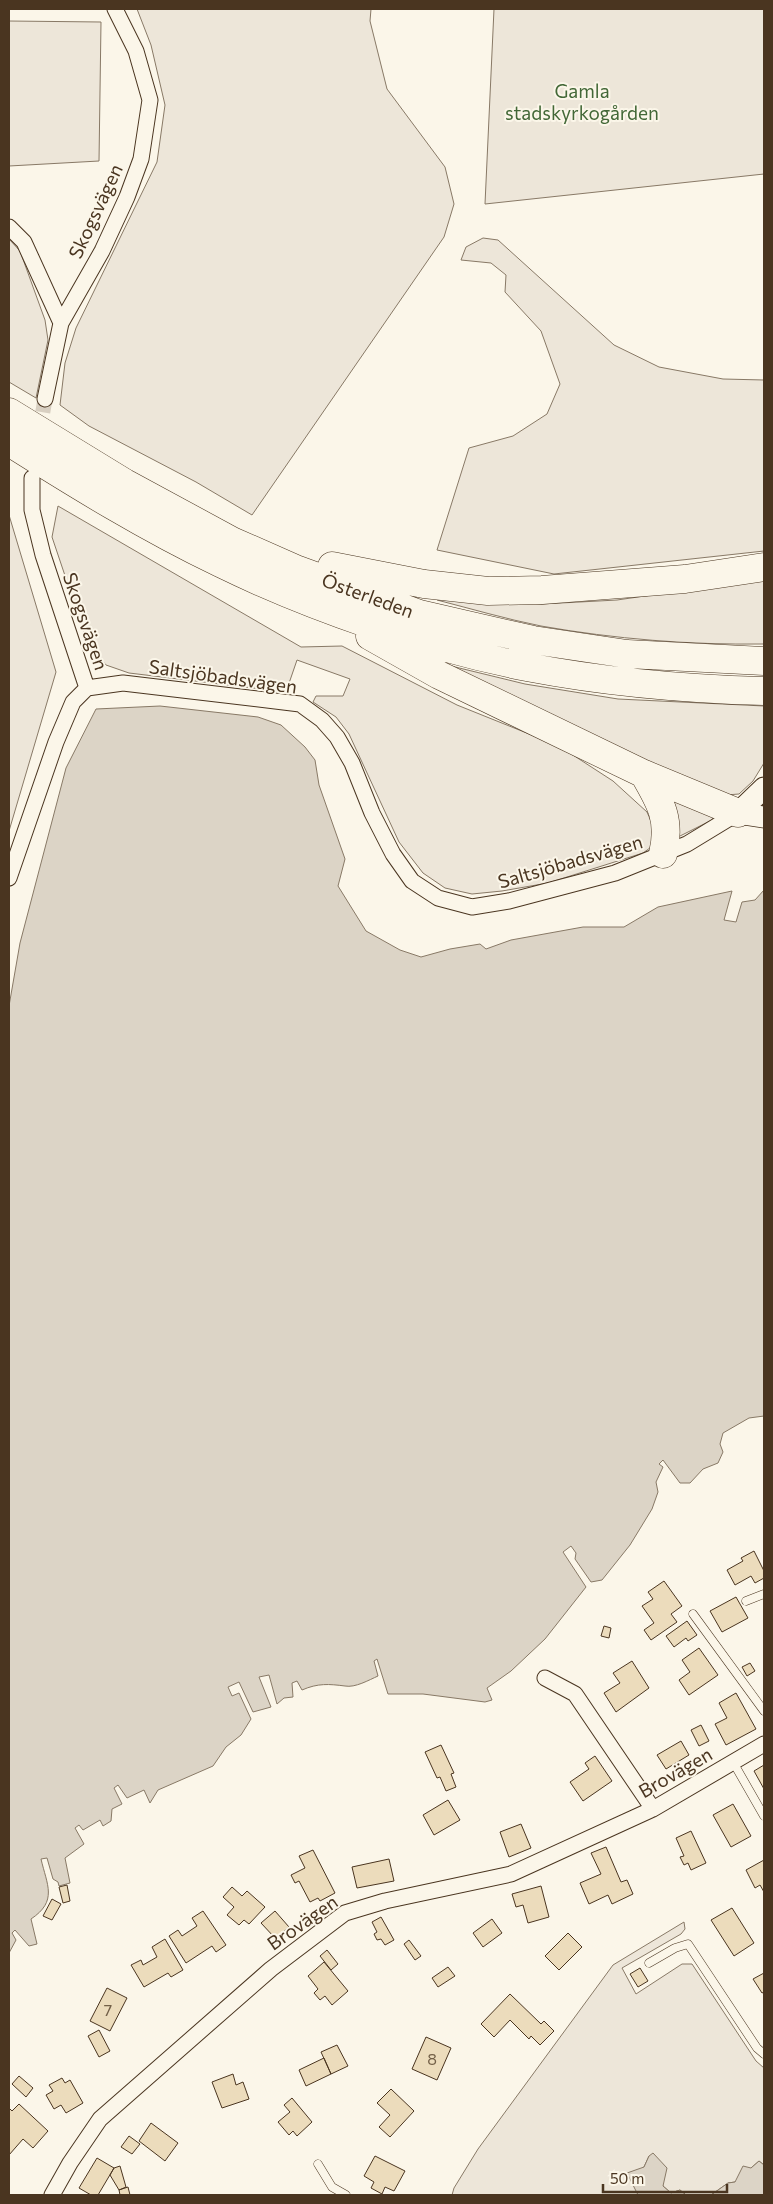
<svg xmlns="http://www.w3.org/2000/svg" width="773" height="2204" font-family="Commissioner,sans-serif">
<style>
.green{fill:#ede6d9;stroke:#887966}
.water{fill:#dcd4c6;stroke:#887966}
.building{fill:#ecdcbc;stroke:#4a3520}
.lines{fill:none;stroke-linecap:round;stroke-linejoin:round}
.street-tunnel{stroke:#d8cfc1;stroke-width:15;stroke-dasharray:15 8;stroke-linecap:butt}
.lane-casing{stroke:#4a3520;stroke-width:9}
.street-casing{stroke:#4a3520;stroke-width:17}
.secondary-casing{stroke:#4a3520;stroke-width:23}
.highway-casing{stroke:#4a3520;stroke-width:29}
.lane{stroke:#fbf6e9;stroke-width:8}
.street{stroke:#fbf6e9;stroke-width:15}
.secondary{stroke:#fbf6e9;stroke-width:21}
.highway{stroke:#fbf6e9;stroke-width:28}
.labels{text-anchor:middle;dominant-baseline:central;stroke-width:4;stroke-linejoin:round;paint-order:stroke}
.number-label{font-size:16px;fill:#725f47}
.park-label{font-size:19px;fill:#436837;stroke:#fbf6e9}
.street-label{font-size:19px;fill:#4a3520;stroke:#fbf6e9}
</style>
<rect width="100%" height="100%" fill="#fbf6e9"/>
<!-- green -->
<path class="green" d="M137,9h234l-1,12 17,68 58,78 9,37 -10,33 -192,278 -56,-33 -107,-56 -29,-21 5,-42 11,-35 81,-166 8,-57 -14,-60z
M494,9h270v165l-279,30z
M9,21l92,1 -2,139 -90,5z
M483,238l15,2 116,105 45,22 64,12 41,1v171l-210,23 -117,-24 32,-102 44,-12 34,-22 13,-30 -19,-53 -36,-39 1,-17 -15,-12 -30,-3 5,-13z
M9,239l11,12 25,69 3,20 -12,58 -27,-16z
M58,506l243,141 41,-1 115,59 102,41 54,35 34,31 9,21 -2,12 -11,8 -95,30 -46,8 -30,3 -27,-6 -22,-15 -24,-31 -50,-108 -13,-17 -23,-15 3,-6h27l7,-17 -53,-19 -11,32 -157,-19 -23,-8 -18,-21 -36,-107z
M9,515l47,157 -47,159z
M764,579v65c-75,1 -149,-5 -223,-18 -35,-7 -69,-17 -104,-26l2,-4 103,8 75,-4z
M447,665l78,19 93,15 146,7v57l-11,18 -14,13 -13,1 -90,-38z
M665,793l49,23 -2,4 -38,19z
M684,1922l1,7 -4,5 -59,34 14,26 46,-30h10l64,97 8,7v97l-5,-4 -24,21 -7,1 -17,12h-25l-6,-5 -9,3 -8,-7 -14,-30 -5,11 -6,28h-186l2,-7 24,-39 135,-184z"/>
<!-- water -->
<path class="water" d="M160,706l98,11 23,8 24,22 10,13 4,25 26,74 -7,27 28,45 34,19 21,7 29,-8 30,-5 6,5 25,-9 72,-13h41l34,-20 74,-16 -8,29 12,2 6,-20 13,-2 9,-10v526l-15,2 -26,15 -3,11 3,8 -5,11 -15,6 -13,14h-10l-17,-23 -4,4 4,3 -7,15 2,10 -6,17 -22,36 -28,35 -11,2 -16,-23 1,-6 -5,-7 -8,6 23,35 -41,52 -34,32 -24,17 5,12 -7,2 -62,-8h-35l-11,-35 -3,2 4,15c-9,4 -23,12 -33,10 -16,-2 -27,-3 -43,4l-5,-9 -5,2 1,14 -9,1 -7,6 -8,-29 -10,2 12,30 -18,5 -14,-30 -11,5 4,9 7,-3 12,26 -10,16 -15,12 -13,19 -55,24 -8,13 -6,-13 -17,8 -9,-13 -4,3 8,16 -10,5 -1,12 -8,5 -3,-6 -17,10 -4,-5 -4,3 9,16 -19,14 5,25 -11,3 -1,-4 -5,-3 -6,-21 -6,1c6,26 17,42 -10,60l6,25 -8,2 -14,-16 -3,3 4,7 -7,13v-947l11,-63 46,-175 30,-59z
M653,2153l14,15 -4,18 8,7 9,-3 6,5h-48l-11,-22 17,-6 5,-11z
M759,2161l5,4v30h-53l17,-12 7,-1 8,-16 8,2z"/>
<!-- building -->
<path class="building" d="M754,1551l10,20v7l-9,5 -4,-7 -16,9 -8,-15 16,-9 -2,-3z
M664,1581l18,25 -11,8 6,8 -26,18 -7,-10 10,-7 -12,-17 11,-7 -5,-7z
M736,1597l12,21 -26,14 -12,-21z
M687,1621l10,14 -9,6 -2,-3 -12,9 -8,-11z
M604,1626l7,2 -2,10 -8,-2z
M699,1648l19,27 -29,20 -10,-15 11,-8 -8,-12z
M632,1661l17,27 -33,24 -12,-19 16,-10 -7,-10z
M750,1663l5,8 -8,5 -5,-9z
M736,1693l20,36 -30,16 -11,-21 12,-6 -8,-15z
M701,1725l8,16 -10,5 -8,-16z
M681,1741l8,14 -23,14 -9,-14z
M441,1745l13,28 -3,1 5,13 -10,4 -6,-14 -3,1 -12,-26z
M595,1756l17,25 -29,20 -13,-19 19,-13 -4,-6z
M764,1765v24l-10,-18z
M448,1800l12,20 -26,15 -11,-20z
M733,1804l18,32 -20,11 -18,-32z
M521,1824l10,24 -22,9 -9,-25z
M691,1831l15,32 -15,7 -3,-7 -4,2 -4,-8 4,-1 -8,-18z
M606,1847l15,35 6,-2 6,14 -21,10 -4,-9 -19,9 -9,-21 21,-9 -10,-21z
M313,1850l22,43 -15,8 -2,-3 -8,4 -11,-21 -4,2 -4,-8 14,-7 -6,-12z
M389,1859l5,22 -37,7 -5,-21z
M764,1860v32l-4,-7 -5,3 -9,-18z
M67,1885l3,16 -7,2 -4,-16z
M541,1886l8,31 -21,6 -5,-18 -7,2 -4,-13z
M232,1887l10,9 5,-5 18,16 -16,17 -5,-4 -5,5 -12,-10 7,-8 -11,-10z
M52,1899l9,5 -9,16 -9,-4z
M732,1908l22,35 -20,13 -23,-36z
M203,1911l23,34 -10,7 -4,-6 -26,17 -17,-27 9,-6 4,6 15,-10 -5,-8z
M275,1911l14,16 -14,11 -14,-15z
M381,1917l13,23 -9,5 -4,-6 -4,1 -3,-6 3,-2 -5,-10z
M492,1919l10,14 -19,14 -10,-14z
M568,1933l14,14 -23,23 -14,-14z
M165,1939l18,31 -12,7 -3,-4 -24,14 -13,-22 10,-5 2,5 14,-8 -5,-10z
M409,1940l12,16 -6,4 -11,-16z
M327,1950l11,14 -7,6 -11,-14z
M324,1962l24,29 -16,14 -7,-9 -5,4 -6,-7 4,-4 -10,-13z
M448,1967l7,9 -17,11 -6,-9z
M640,1968l8,13 -10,6 -8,-13z
M764,1973v19l-2,1 -9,-14z
M107,1988l20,10 -17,33 -20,-10z
M510,1994l31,30 3,-3 10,10 -14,14 -9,-9 -2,3 -19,-19 -16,17 -13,-13z
M99,2030l11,21 -11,6 -11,-21z
M426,2037l25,11 -14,32 -25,-11z
M337,2045l11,21 -17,8 -10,-22z
M324,2058l7,16 -25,12 -7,-16z
M233,2074l3,11 7,-3 6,17 -27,9 -10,-26z
M19,2076l14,12 -7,9 -14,-13z
M62,2078l3,5 5,-3 13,23 -17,10 -5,-8 -7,4 -8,-14 7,-4 -4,-6z
M391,2089l23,22 -24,26 -11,-10 11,-12 -13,-12z
M292,2098l20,24 -15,14 -4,-5 -4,4 -11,-13 12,-10 -6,-7z
M19,2104l29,27 -15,17 -10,-9 -14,16v-47l3,3z
M151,2123l27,20 -13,18 -26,-20z
M129,2136l11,8 -8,10 -11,-7z
M375,2156l30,15 -11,20 -9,-4 -3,7 -11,-6 3,-6 -10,-6z
M97,2158l17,10 -16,27h-7l-12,-7z
M120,2166l6,21 -7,3 -9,-15 4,-7z
M128,2187l2,8h-10l-1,-5z"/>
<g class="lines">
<!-- street-tunnel -->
<path class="street-tunnel" d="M39,435l6,-36"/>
<defs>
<path id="lane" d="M746,1601l18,-7
M693,1614l71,97
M733,1762l31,54
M649,1963l26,-15 13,-4 69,104 7,6
M318,2164l14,23 14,8"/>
<path id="street" d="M9,227l15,15 37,81
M45,399l16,-76 41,-72 25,-54 14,-38 9,-59 -14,-49 -21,-42
M32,478v32l11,45 44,133
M9,878l47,-136 17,-40 14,-14 36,-5 177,21 22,16 15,17 15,26 20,50 21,41 19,27 26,17 34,9 37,-6 106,-28 72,-29 51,-31
M545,1678l30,16 78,115
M52,2195l18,-32 30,-44 171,-150 74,-56 40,-12 126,-27 142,-65 111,-65"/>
<path id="secondary" d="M738,813l26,-25
M738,813l26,4"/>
<path id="highway" d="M9,412l116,71 107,58 66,29 121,44 114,26 94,14 137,7
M9,442c68,43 138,86 211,121 92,45 206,84 307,104 78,15 158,22 237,24
M332,566l92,18 64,7 54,-1 143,-11 79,-12
M370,636l69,39 205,99 94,39
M644,774c17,29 27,46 19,80"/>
</defs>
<!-- lane casing -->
<use href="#lane" class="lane-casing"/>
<!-- street casing -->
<use href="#street" class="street-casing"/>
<!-- secondary casing -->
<use href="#secondary" class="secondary-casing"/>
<!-- highway casing -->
<use href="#highway" class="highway-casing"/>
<!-- lane -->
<use href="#lane" class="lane"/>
<!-- street -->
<use href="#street" class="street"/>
<!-- secondary -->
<use href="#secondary" class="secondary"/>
<!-- highway -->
<use href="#highway" class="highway"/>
</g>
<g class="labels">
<!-- number labels -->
<g class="number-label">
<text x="108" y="2009">7</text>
<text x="432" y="2058">8</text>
</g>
<!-- park labels -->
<g class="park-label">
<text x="582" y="90">Gamla<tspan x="582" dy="22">stadskyrkogården</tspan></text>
</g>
<!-- street labels -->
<g class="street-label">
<text transform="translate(95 211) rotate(-65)">Skogsvägen</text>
<text transform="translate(368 595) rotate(20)">Österleden</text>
<text transform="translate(86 621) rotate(71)">Skogsvägen</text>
<text transform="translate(223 676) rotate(8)">Saltsjöbadsvägen</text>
<text transform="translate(570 861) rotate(-16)">Saltsjöbadsvägen</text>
<text transform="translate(675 1772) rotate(-30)">Brovägen</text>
<text transform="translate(302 1922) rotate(-35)">Brovägen</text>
</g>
</g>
<!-- border -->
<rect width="773" height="2204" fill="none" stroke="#4a3520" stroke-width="20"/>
<!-- scale -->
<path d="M603 2184v8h124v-8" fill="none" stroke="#4a3520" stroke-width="2.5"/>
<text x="610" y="2184" font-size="15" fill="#4a3520" stroke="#fbf6e9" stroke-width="4" paint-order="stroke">50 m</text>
</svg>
